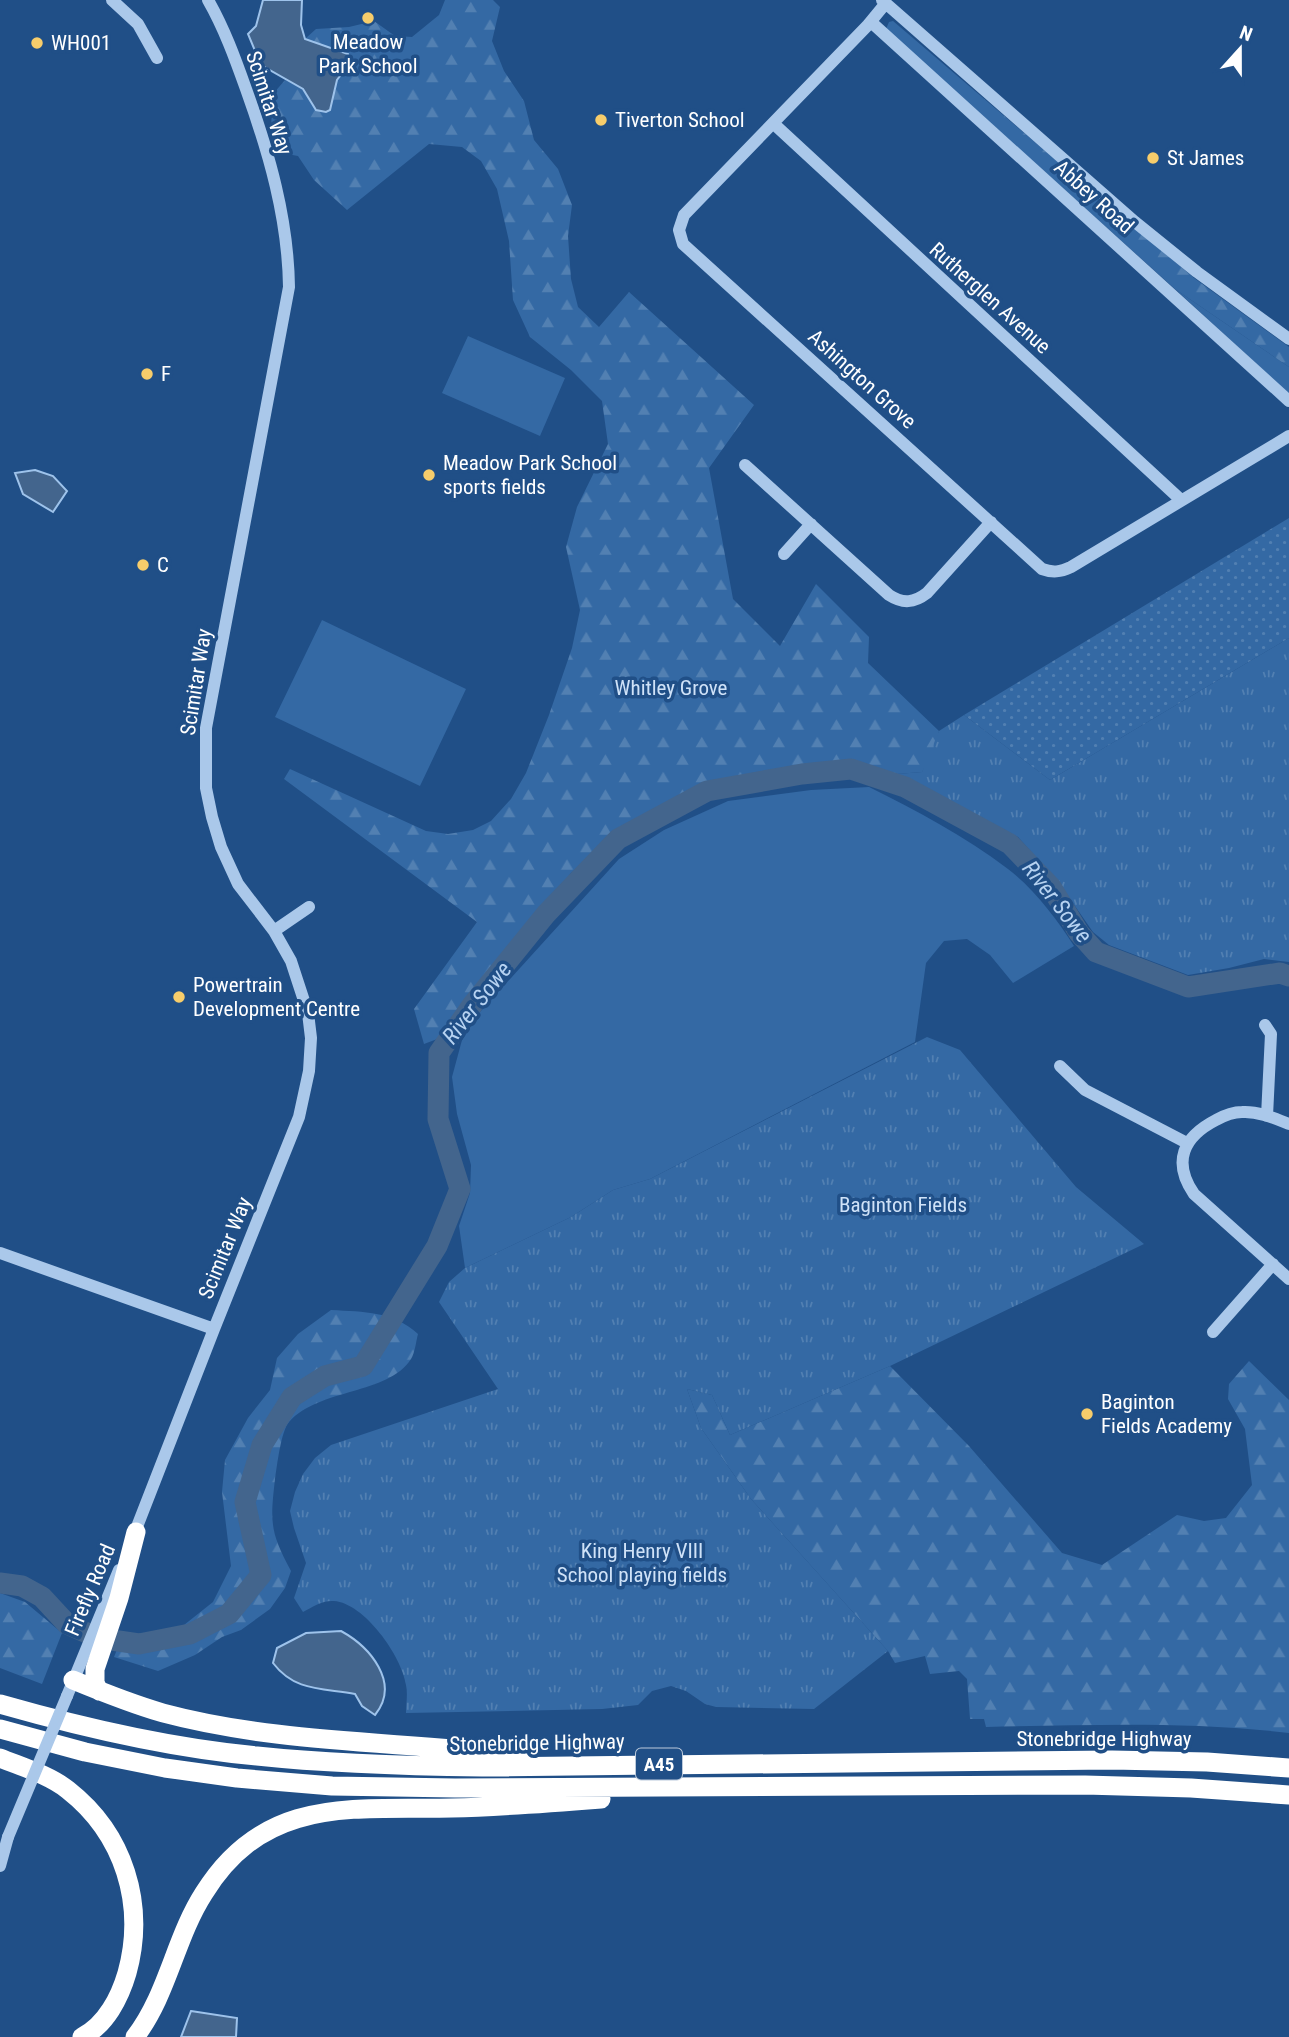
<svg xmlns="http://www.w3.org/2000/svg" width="1289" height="2037" font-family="'Roboto Condensed',sans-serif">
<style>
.grass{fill:#3469a4}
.forest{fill:url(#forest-firs)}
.park{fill:url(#park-tufts)}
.garden{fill:url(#garden-dots)}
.water{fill:#43658d;stroke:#9ec3eb;stroke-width:2}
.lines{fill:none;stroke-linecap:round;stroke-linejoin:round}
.river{stroke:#43658d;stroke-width:21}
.minor{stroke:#aac8ea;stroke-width:12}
.highway{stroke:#fff;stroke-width:19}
.minor-bridge{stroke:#aac8ea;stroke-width:12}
.poi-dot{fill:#f7cd6b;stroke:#204f87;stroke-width:2.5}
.labels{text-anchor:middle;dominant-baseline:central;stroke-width:7;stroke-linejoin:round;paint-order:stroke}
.shield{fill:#204f87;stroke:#bccadb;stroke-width:2}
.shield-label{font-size:19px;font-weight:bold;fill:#fff}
.poi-label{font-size:21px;fill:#fff;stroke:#204f87;text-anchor:start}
.street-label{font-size:21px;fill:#fff;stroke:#204f87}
.park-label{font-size:21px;fill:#cfe2f8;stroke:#204f87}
.water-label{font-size:23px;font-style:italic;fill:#b6d2f1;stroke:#204f87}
</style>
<defs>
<pattern id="forest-firs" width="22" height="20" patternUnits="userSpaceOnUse" patternTransform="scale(1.75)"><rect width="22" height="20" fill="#3469a4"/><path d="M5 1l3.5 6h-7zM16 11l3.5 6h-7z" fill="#5280b2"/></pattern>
<pattern id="park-tufts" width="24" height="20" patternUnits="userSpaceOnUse" patternTransform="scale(1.75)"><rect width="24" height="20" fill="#3469a4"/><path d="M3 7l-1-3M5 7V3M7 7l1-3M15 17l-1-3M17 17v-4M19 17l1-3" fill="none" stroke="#5280b2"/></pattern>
<pattern id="garden-dots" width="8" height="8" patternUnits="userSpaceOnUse" patternTransform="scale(1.75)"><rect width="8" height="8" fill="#3469a4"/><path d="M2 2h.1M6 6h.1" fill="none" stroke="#5280b2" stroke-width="1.8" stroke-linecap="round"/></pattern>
</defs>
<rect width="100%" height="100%" fill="#204f87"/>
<!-- grass -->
<path class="grass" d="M1175,289l114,78v27z
M468,336l97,42 -25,58 -98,-43z
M322,620l144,69 -46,97 -145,-69z
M869,787c48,24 96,49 139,82 26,20 48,49 66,77l-61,37 -23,-28 -23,-16 -23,2 -18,22 -11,79 -265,137 -37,11 -42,27 -106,51 -6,-42 11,-33 1,-28 -14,-51 -5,-37 10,-37 18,-28 139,-153 45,-29 64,-29 83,-11z"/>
<!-- forest -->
<path class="forest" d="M445,0h48l7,7 -8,34 12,30 20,30 10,39 24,29 14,36 -4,31 3,43 7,28 21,20 30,-35 125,113 -45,63 24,131 47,47 36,-62 53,53 -1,26 71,68 -5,19 -12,22 -25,2 -47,-8 -29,-1 -51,9 -63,14 -91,47 -45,38 -126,163 -21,8 -10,-35 63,-87 -193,-143 6,-10 136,62 22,3 25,-4 18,-9 20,-22 15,-26 23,-58 23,-67 8,-38 -14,-63 11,-40 31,-63 -6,-43 -31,-31 -41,-33 -17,-37 -4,-59 -12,-52 -16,-28 -19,-14 -33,-3 -82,66 -33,-30 -16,-24 -16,-3 -11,-26 2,-33 12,-14 18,9 9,16 21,-4 1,-14 14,-33 -43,-15 11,-10 33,-2 25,-6 21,15 17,1 27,-22z
M893,21l301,257 95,69v20l-114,-78 -289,-260 3,-7z
M331,1310c33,2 62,1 87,24 -2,7 -3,19 -7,25 -23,36 -92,29 -122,63 -8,9 -12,44 -14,57 -5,44 -5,53 16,92l-6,17 -15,21 -29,21 -19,7 -27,18 -37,16 -44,-14 4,-10 27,-6 39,-16 29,-23 18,-36 -9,-74 3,-32 23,-42 22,-28 7,-32 21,-24z
M1249,1361l40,39v333c-100,-12 -202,-8 -303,-6l-2,-8h-14l-3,-40 -8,-8 -29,3 -5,-18 -30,7 -7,-12 -137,-152 -50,-71 -14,-39 25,6 18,40 160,-69 79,80 93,107 40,12 75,-50 27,6 22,-3 26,-33 -7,-56 -17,-30 1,-15z
M0,1593l25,9 37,31 -20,51 -42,-16z"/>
<!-- park -->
<path class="park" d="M1289,638v324l-25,-3 -35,9 -41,7 -79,-30 -16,-13 -34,-49 -41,-46 -121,-63 25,-2 17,-41 25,-16 86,65z
M927,1037l33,13 116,137 68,57 -254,122 -160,69 -18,-40 -25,-6 14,39 50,71 137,152 -74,58 -98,-2 -11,-3 -19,-13 -15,-5 -19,5 -14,14 -36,4 -196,4c0,-9 2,-19 0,-28 -4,-29 -42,-82 -72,-84 -11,-1 -22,6 -31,11l-9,-14 12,-35 -12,-35 -4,-17 5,-19 8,-18 12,-16 16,-13 167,-56 -59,-87 10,-20 16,-14 106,-51 42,-27 37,-11z"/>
<!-- garden -->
<path class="garden" d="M1289,518v120l-239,142 -86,-65z"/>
<!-- water -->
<path class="water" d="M263,0h39l-1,25 4,14 43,15 2,9 -13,17 -7,30 -4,2 -10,-2 -13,-21 -42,-24 -13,-31 8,-8z
M35,470l18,6 14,15 -14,21 -30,-18 -8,-21z
M341,1631c29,16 60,52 34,84l-13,-9 -7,-12c-32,-6 -60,-2 -82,-31l4,-15 29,-15z
M191,2011l46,7 -1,19h-55z"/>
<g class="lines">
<!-- river -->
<path class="river" d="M0,1583l22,3 20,11 25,27 31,14 41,6 51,-10 39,-20 32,-39 -16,-73 17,-57 30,-48 33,-21 38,-10 74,-120 23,-57 -22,-70 1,-66 34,-49 73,-90 72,-75 89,-48 95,-17 49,-5 54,18 105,57 41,43 28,46 17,19 92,35 92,-14 9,3"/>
<!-- minor -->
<path class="minor" d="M112,0l26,24 19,34
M882,0l253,222 62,50 92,67
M886,3l-19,23 -183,189 -5,15 4,14 359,325c11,4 18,3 29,-2l218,-131
M871,22l418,379
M774,124l407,376
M745,465l144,130c14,9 25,8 38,-2l64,-71
M784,554l27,-30
M274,931l35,-24
M1265,1025l6,9 -4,82
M1060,1066l25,24 102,53
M1289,1124c-15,-6 -31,-13 -47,-12 -10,0 -17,3 -26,8 -33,17 -44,42 -22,74l95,85
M0,1253l214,76
M1213,1332l60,-68
M133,1537l81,-208 85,-212 10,-46 2,-33 -3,-25 -17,-52 -17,-30 -36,-47 -17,-37 -9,-30 -6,-29v-60l83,-441c-1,-69 -20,-134 -43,-198 -11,-31 -22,-61 -38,-89
M67,1696l52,-126
M0,1866l8,-29"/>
<!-- highway -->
<path class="highway" d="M73,1680c29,12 59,24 90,33 116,31 240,28 358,43
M99,1691l-4,-8v-14l24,-71 17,-66
M0,1704c84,24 170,44 257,52 75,8 150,10 225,11l630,-7 95,2 82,6
M0,1729l85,23 80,16 72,10 95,8 123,2 630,-3 106,3 98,7
M0,1758c22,9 49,17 68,32 56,44 78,114 59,183 -7,24 -21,52 -45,64
M135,2037c33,-43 40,-99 69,-144 61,-98 149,-83 248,-85 49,-1 99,-5 149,-9"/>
<!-- minor-bridge -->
<path class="minor-bridge" d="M8,1837l59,-141"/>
</g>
<!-- markers -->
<g class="poi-dot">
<circle cx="368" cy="18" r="7"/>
<circle cx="37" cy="43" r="7"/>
<circle cx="601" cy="120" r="7"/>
<circle cx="1153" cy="158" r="7"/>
<circle cx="147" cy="374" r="7"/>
<circle cx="429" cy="475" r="7"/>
<circle cx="143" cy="565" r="7"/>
<circle cx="179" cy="997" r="7"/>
<circle cx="1087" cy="1414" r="7"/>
</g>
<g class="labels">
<!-- shield labels -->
<rect class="shield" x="636" y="1748.5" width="46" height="31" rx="5"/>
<g class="shield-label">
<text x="659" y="1764">A45</text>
</g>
<!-- poi labels -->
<g class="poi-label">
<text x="368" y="42" text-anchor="middle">Meadow<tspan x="368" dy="24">Park School</tspan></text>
<text x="51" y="43">WH001</text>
<text x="615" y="120">Tiverton School</text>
<text x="1167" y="158">St James</text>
<text x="161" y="374">F</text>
<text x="443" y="463">Meadow Park School<tspan x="443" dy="24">sports fields</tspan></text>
<text x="157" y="565">C</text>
<text x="193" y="985">Powertrain<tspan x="193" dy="24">Development Centre</tspan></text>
<text x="1101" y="1402">Baginton<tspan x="1101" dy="24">Fields Academy</tspan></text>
</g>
<!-- street labels -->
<g class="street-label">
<text transform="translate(269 103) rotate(72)">Scimitar Way</text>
<text transform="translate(1094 197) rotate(42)">Abbey Road</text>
<text transform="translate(990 298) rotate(42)">Rutherglen Avenue</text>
<text transform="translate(862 379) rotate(42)">Ashington Grove</text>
<text transform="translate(196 682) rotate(-81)">Scimitar Way</text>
<text transform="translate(225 1248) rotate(-68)">Scimitar Way</text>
<text transform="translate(90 1590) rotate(-67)">Firefly Road</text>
<text x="1104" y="1739">Stonebridge Highway</text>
<text transform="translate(537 1743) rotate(-1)">Stonebridge Highway</text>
</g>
<!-- park labels -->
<g class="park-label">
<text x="671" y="688">Whitley Grove</text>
<text x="903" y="1205">Baginton Fields</text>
<text x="642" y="1551">King Henry VIII<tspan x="642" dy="24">School playing fields</tspan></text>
</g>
<!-- water labels -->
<g class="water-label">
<text transform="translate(1057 902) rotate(52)">River Sowe</text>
<text transform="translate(477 1003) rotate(-52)">River Sowe</text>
</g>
</g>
<!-- north arrow -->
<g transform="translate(1240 49) rotate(21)" stroke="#204f87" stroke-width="5" paint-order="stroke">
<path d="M0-5L12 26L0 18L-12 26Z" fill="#ffffff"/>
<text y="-10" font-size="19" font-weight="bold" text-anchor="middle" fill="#ffffff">N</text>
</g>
</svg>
